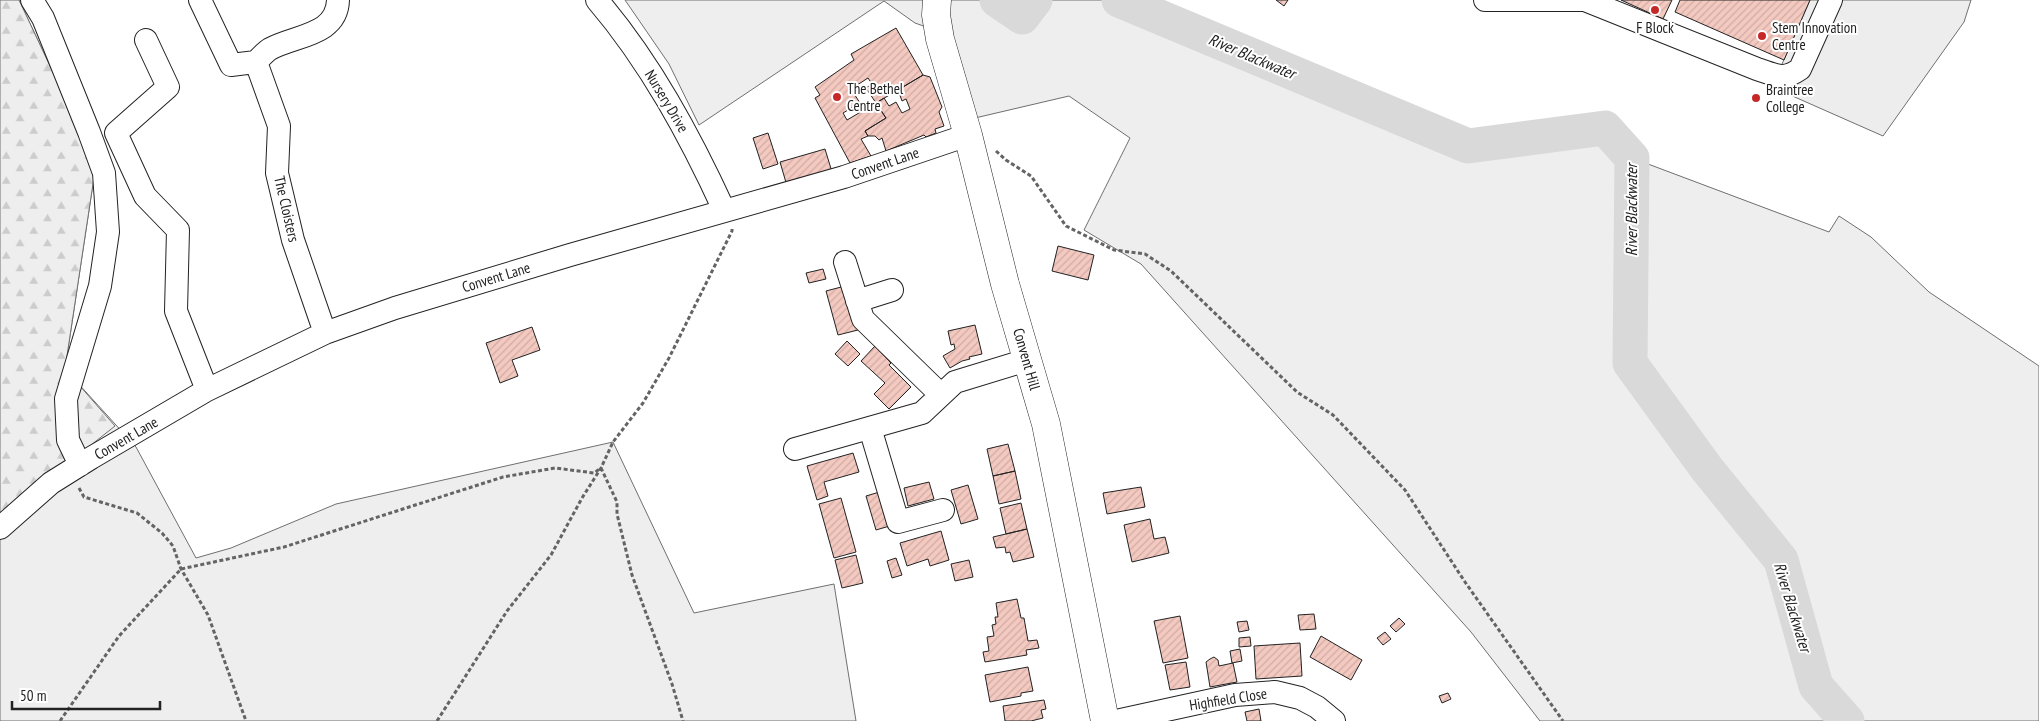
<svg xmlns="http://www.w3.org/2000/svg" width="2039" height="721" font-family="'PT Sans Narrow',sans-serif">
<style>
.green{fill:#eee;stroke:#6f6f6f}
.forest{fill:url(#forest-firs);stroke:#6f6f6f}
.parking{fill:#ededed;stroke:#6f6f6f}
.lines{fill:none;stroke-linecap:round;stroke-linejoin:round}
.river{stroke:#d9d9d9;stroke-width:35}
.building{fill:url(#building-hatch);stroke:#222}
.minor-casing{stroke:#222;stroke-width:24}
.major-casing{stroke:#222;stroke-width:29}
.path{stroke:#646464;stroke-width:3;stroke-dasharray:4 2.5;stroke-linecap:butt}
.minor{stroke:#fff;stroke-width:22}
.major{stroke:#fff;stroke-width:28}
.poi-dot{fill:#c62828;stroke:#fff;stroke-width:2}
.labels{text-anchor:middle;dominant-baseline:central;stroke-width:4;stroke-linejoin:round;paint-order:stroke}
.poi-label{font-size:15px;fill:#222;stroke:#fff;text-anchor:start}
.street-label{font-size:15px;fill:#222;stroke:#fff}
.water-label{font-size:16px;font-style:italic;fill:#222;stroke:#fff}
</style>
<defs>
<pattern id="forest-firs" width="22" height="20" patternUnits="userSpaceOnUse" patternTransform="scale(1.25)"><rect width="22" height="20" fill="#eee"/><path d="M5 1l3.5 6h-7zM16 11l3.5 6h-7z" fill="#ccc"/></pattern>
<pattern id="building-hatch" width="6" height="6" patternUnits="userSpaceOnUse" patternTransform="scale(1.25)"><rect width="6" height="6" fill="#f3c9c0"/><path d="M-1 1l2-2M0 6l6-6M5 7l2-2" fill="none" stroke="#d0aca5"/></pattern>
</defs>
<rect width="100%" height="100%" fill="#fff"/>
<!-- green -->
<path class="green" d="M0,0h19l77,164 -31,205 71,78 60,111 35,-10 105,-44 277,-62 81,171 140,-29 22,137h-856z
M625,0h372l25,16 13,-16h84l349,146 137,-18 27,30 197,74 10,-16 32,21 58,55 110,74v355h-499l-69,-89 -330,-368 -57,-34 46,-92 -61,-42 -94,22 -32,-85 -28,-10 -31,-22 -185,124 -30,-61z"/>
<!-- forest -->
<path class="forest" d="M0,0h19l77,164 -31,205 50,57 -115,91z"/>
<!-- parking -->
<path class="parking" d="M1810,0h161l-7,22 -81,114 -111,-49z"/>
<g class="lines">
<!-- river -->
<path class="river" d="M997,0l25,17 13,-17
M1119,0l349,146 137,-18 27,30 -2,205 77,106 74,91 35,126 31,35"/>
</g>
<!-- building -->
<path class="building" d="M1276,0h12l-4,6z
M1621,0h51l-9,19z
M1680,0h130l-26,60 -109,-48z
M896,28l27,47 -47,28 -10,-15 6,-4 -4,-6 -17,11 9,14 -17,10 4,7 29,-17 10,15 -21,13 3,5 -7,3 10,17 -21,7 -35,-65 5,-3 -5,-8 39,-27 -3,-6z
M923,75l7,2 12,30 -3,5 5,14 -9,3 1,4 -10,4 -2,-2 -38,16 -4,-13 -3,2 -4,-4h-7l-3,-5 21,-13 -10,-15 8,-5 5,8 7,-4 6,11 8,-4 -4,-10 -4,2 -4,-11z
M768,133l10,31 -15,5 -10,-31z
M825,149l7,23 -45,14 -7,-24z
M1058,246l36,9 -6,25 -36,-9z
M823,269l3,10 -17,4 -3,-10z
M845,286l13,44 -20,5 -12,-44z
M975,325l7,29 -13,3 1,2 -8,2 -12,7 -7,-12 12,-7 -1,-5 -3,1 -3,-14z
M532,327l8,23 -28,10 6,16 -18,7 -14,-40z
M847,341l13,13 -12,12 -13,-12z
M875,346l16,17 -2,2 22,22 -22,22 -15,-15 11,-11 -24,-22z
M1008,444l7,27 -22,5 -6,-27z
M853,453l6,19 -35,10 4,14 -11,4 -10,-34z
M1015,471l6,28 -22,5 -6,-28z
M929,482l5,17 -26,7 -4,-18z
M968,485l10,34 -17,5 -10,-34z
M1141,487l4,20 -38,7 -4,-21z
M883,491l10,34 -17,5 -10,-34z
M841,498l15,54 -22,6 -15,-54z
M1021,503l6,26 -21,5 -6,-26z
M1150,519l4,20 11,-2 4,16 -37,9 -8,-37z
M1027,529l7,28 -21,5 -3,-10 -4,1 -1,-6 -9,1 -3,-11z
M941,531l8,29 -19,6 -2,-7 -21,7 -7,-23z
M856,555l7,28 -21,5 -7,-28z
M896,558l6,17 -10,3 -5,-17z
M969,560l4,17 -18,4 -4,-17z
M1017,599l4,19h3l4,23 9,-1 2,8 -13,2 1,5 -42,7 -2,-10 6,-1 -2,-14 7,-1 -2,-11 4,-1 -1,-7h3l-2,-14z
M1314,614l2,15 -16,1 -2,-15z
M1180,616l8,42 -25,5 -9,-42z
M1399,618l6,6 -9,8 -6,-6z
M1247,621l2,9 -10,2 -2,-10z
M1385,632l6,7 -8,6 -6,-7z
M1321,636l41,24 -11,20 -41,-23z
M1250,637l1,9 -12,1v-9z
M1300,643l2,33 -46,3 -2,-33z
M1240,649l2,12 -10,2 -2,-12z
M1214,657l4,3 1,6 14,-3 4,19 -27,5 -4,-25 4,-3z
M1186,662l4,25 -20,3 -5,-25z
M1028,667l5,24 -12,2v3l-31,6 -5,-27z
M1448,693l3,6 -9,4 -3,-7z
M1044,700l2,9 -5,1 2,8 -12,3h-26l-2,-15z
M1259,709l2,12h-14l-2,-9z"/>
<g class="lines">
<defs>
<path id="minor" d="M32,0l11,18 46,114 15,41 4,59 -8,54 -34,113 2,41 12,25
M200,0l31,65 25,-3 23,64 -2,47 16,67 32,93
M597,0c53,62 93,136 127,210
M1485,0h100l172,69c19,6 26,12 43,0l31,-69
M146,40l22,47 -52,46 29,63 33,34 -2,81 31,79
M256,62c4,-4 9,-10 14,-13 25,-14 67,-13 68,-49
M845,262l18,57 78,76
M857,301l35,-11
M870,428l28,94 45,-12
M795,449l127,-36 33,-31 72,-22
M0,528l51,-45 40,-25 116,-68 118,-57 70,-25 175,-53 274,-78 124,-42
M1116,721l119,-26 40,-3 25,6 17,9 17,14"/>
<path id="major" d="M937,0l-1,15 4,24 28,96 37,149 41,140 59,297"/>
</defs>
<!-- minor casing -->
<use href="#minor" class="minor-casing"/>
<!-- major casing -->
<use href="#major" class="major-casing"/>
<!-- path -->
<path class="path" d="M996,151l10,9 25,16 35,50 48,24 31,4 26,17 126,121 36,23 72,75 60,92 98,139
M79,488l5,9 53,16 25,20 11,13 8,23 27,46 38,106
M60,721l59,-85 62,-67 103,-22 219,-70 52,-9 39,5 7,-5 16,34v12l15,61 40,109 11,37
M437,721l70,-110 44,-56 31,-57 19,-30 12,-26 30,-39 26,-45 63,-127v-2"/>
<!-- minor -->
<use href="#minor" class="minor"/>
<!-- major -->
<use href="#major" class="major"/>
</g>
<!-- markers -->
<g class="poi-dot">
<circle cx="1655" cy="10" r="5"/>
<circle cx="1762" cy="36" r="5"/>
<circle cx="837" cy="97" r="5"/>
<circle cx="1756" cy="98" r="5"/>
</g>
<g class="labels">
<!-- poi labels -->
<g class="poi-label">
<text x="1655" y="27" text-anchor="middle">F Block</text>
<text x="1772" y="27">Stem Innovation<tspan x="1772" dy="17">Centre</tspan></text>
<text x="847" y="88">The Bethel<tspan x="847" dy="17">Centre</tspan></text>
<text x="1766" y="89">Braintree<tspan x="1766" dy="17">College</tspan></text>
</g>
<!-- street labels -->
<g class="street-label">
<text transform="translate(667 101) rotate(59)">Nursery Drive</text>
<text transform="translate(885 163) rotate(-19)">Convent Lane</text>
<text transform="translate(287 209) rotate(77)">The Cloisters</text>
<text transform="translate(496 277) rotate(-17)">Convent Lane</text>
<text transform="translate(1027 359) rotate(74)">Convent Hill</text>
<text transform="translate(126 438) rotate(-30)">Convent Lane</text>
<text transform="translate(1228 699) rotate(-9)">Highfield Close</text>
</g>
<!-- water labels -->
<g class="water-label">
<text transform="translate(1252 56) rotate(23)">River Blackwater</text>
<text transform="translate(1631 210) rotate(-90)">River Blackwater</text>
<text transform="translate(1793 607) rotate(73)">River Blackwater</text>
</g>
</g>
<!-- scale -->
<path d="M12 701v8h148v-8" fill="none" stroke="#222222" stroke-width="2.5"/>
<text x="20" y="701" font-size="15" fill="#222222" stroke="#ffffff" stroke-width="4" paint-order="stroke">50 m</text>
</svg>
